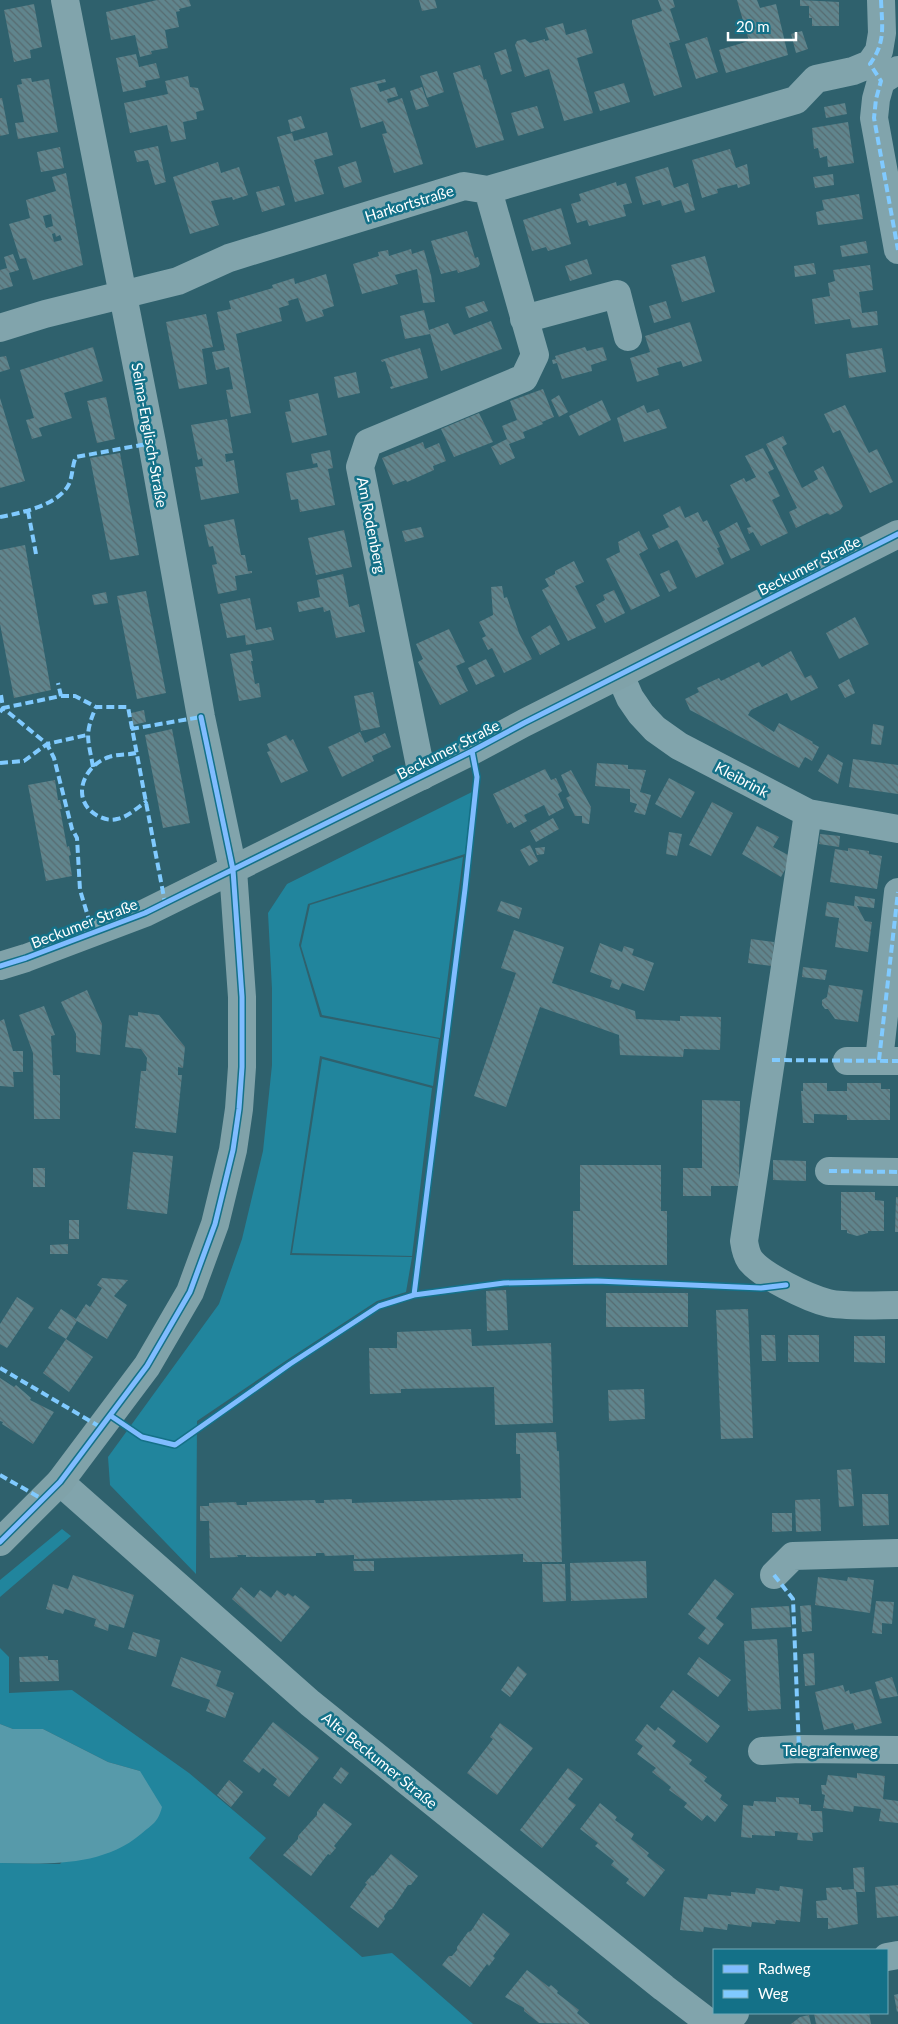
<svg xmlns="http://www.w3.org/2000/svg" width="898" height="2024" font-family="Lato,sans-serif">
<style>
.grass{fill:#21859d}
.water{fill:#579aaa}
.building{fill:url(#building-back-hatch);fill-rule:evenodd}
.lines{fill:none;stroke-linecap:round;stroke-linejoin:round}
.minor{stroke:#81a4ac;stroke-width:28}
.major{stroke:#80a2a9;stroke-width:28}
.quiet{stroke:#80caff;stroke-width:4;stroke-dasharray:8 4;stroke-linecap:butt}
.cycleway-casing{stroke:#147188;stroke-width:8}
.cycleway{stroke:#80bcff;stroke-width:5}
.labels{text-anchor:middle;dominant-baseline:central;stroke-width:5;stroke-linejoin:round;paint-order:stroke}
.street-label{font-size:15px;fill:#fff;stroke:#147188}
</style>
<defs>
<pattern id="building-back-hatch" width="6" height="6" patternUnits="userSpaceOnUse" patternTransform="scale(1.25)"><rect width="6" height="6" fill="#60858d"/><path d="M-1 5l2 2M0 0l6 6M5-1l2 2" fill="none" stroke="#576b70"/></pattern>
</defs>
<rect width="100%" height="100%" fill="#2f616d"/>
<!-- grass -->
<path class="grass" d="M472,792l-7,62 -157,50 -9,41 21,72 119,22 -6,47 -113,-30 -30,199 122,2 -6,35 -29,9 -90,59 -90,61 -1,153 -86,-89 -2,-28 111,-153 23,-65 21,-88 9,-86v-76l-4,-76 19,-29z
M463,857l-23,181 -118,-23 -21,-69 9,-41z
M322,1059l110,29 -20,168 -120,-3z
M62,1529l9,7 -71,61v-17z
M0,1648l9,9v36l63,-3 117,83 77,65 -17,20 113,99 30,-4 81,71h-473v-161l60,1 80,-93 -32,-9 -65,-33h-30l-13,-5z"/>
<!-- water -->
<path class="water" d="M0,1724l13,5h30l65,33 32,9 22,36c-4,15 -9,17 -21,27 -39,33 -93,30 -141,29z"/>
<!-- building -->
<path class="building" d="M157,0h32l2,6 -12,3 1,2 -4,1 3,15 -14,3 3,18 -17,3 1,3 -12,3 -5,-22 -24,5 -5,-28z
M419,0h16l2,8 -15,3z
M658,0h15l2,7 -5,2 10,31 -11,3 13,44 -28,9 -22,-72v-4l30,-9z
M737,0h20l3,8 16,-4 12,51 -62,18 -7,-23 30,-9z
M800,0l39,2v24h-27v-8h-3v-12h-9z
M34,4l8,43 -12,3 1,8 -17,4 -10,-52z
M563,23l3,12 20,-6 7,24 -16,5 16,55 -29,8 -15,-52 -24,8 -10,-32 2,-4 8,-2 5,4 15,-4v2l4,-1 -4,-12z
M802,31l6,18 -12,4 -5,-19z
M707,37l11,35 -22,7 -11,-35z
M506,49l6,22 -11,4 -7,-22z
M136,54l3,13 17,-4 4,15 -15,3 1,6 -23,5 -7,-34z
M480,65l4,15 2,-1 18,61 -28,8 -23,-75z
M437,71l7,21 -17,6 -7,-22z
M188,76l2,11 8,1 6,22 -8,2 1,7 -14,3 3,17 -15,3 -4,-17 -37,8 -6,-30 44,-9 -3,-13z
M31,78l1,4 17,-3 9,53 -40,7 -3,-16 9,-1 -7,-37 5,-1 -1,-5z
M385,79l1,3 -9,2 3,8 15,-5 3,9 -11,3 1,4 14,-5 21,66 -29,9 -12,-39 5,-1 -4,-12 -22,7 -11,-40z
M624,83l6,19 -30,9 -6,-19z
M422,87l7,19 -13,4 -6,-19z
M0,98h2l7,36 -9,2z
M845,103l2,11 -21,4 -2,-11z
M537,106l7,22 -26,8 -7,-23z
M301,116l4,12 -14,4 -3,-12z
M848,122l6,41 -26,4 -1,-11 -7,2 -2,-10 -4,1 -2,-21z
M327,132l6,23 -19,5 10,34 -29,8 -18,-65 15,-4 2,8z
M158,146l8,36 -11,3 -7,-25 -11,2 -3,-11z
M60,147l4,21 -23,4 -4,-20z
M730,149l6,19 11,-4 3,20 -12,4 -1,-4 -20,5 1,4 -16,5 -10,-38z
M356,161l6,21 -18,6 -6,-21z
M218,162l3,11 18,-6 9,28 -15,5 -1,-3 -21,4 8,24 -29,9 -17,-57z
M668,167l6,21 14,-5 7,27 -10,3 -4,-13 -19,6 -2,-6 -17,5 -8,-28z
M66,173l17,92 -50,15 -7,-22 -6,1 -11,-35 21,-6 -4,-18 30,-9 -4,-14zM51,214l2,12 -7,2 -3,-12zM55,233l1,4 4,-2 2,5 -8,2 -2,-8z
M833,174l1,11 -19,3 -2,-11z
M616,182l1,4 9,-3 6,20 -9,2 3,11 -37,10 -2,-6 -10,3 -6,-19 10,-3 -2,-7z
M279,186l6,19 -23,7 -6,-20z
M859,194l4,25 -45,6 -2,-13 8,-2 -2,-10z
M561,208l10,36 -23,7 -2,-4 -14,4 -9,-31z
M467,231l8,27 3,-1 2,7 -2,3 -20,6 -1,-3 -16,4 -10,-33z
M866,241l2,12 -26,4 -2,-11z
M411,249l1,5 12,-4 7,25 4,27 -12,1 -6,-34 -22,6 3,9 -36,10 -9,-30 26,-8 -1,-4 10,-2 1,6z
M13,254l6,16 -10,3 4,13 -13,4v-20l7,-2 -3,-11z
M705,256l10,36 -33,10 -11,-37z
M587,259l5,15 -22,7 -5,-15z
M814,263l2,11 -21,3 -1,-11z
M870,265l3,25 -14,2 3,21 15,-2 1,14 -26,3 -2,-9 -35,5 -3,-25 18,-3 -2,-13 7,-2 -2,-11z
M326,274l8,32 -12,4 2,6 -18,6 -8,-24 -10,3 1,4 -10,3 3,13 -46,13 15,79 -20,4 -5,-27 7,-1 -4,-22 -13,3 -4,-18 13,-2 -8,-38 14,-3 -2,-8 44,-13 -1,-3 22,-7 1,6z
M484,301l4,10 -19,7 -4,-11z
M666,301l5,17 -17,5 -5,-17z
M424,310l6,24 -25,5 -5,-23z
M206,314l7,33 -11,2 5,35 -28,5 -13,-67z
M491,321l11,28 -61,22 -12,-41 19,-7 6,12z
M690,322l12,39 -19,6 -2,-6 -24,7 2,7 -22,7 -7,-24 20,-6 -5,-16z
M93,347l10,34 -39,12 8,25 -33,10 3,8 -10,3 -6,-19 8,-2 -14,-48z
M585,347l2,4 16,-4 4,13 -16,5 1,6 -30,8 -5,-16 -4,1 -1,-4 4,-1 -1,-3z
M420,348l8,30 -37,11 -1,-2 3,-1 -8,-25 -3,1 -1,-2z
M882,348l4,24 -37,6 -3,-24z
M6,356l4,13 -10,3v-15z
M356,372l4,21 -22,5 -4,-21z
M543,389l11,28 -12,5 1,2 -20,8 2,6 -16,6 6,14 -15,7 -9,-18 16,-8 -5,-13 15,-6 -7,-19z
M318,393l9,42 -35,8 -7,-31 6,-1 -2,-11z
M559,395l9,17 -9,5 -8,-17z
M106,397l9,42 -18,4 -10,-42z
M0,398l25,83 -25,7z
M602,400l9,20 -32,16 -10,-20z
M644,405l3,8 12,-4 8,19 -43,14 -7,-24z
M845,405l24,48 8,-4 16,33 -23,11 -30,-63 -7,3 -9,-19z
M479,413l14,29 -39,15 -13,-28z
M227,419l6,34 -8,1 1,8 8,-2 5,33 -38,7 -6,-33 8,-1 -1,-8 -4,2 -7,-35z
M783,436l4,8 -5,3 20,41 16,-9 -4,-8 9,-5 20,40 -3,4 -10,5 -3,-2 -31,15 -7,-16 8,-4 -31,-64z
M423,442l2,7 14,-6 7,18 -13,5 1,4 -27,12 -1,-2 -13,5 -11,-27z
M763,448l11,21 -6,3 12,24 -8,4 16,33 -27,13 -8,-14 -4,2 -2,-6 4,-1 -21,-42 14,-7 2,4 10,-5 -11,-21z
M330,450l3,18 -5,1 7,36 -35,7 -2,-13 -7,1 -5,-27 32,-6 -1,-4 -4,1 -2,-10z
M120,453l19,102 -29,5 -20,-102z
M680,506l5,12 13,-6 5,10 4,-2 13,27 -3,1 7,16 -28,14 -19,-38 -18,9 -7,-14 17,-8 -6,-12z
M234,519l7,36h4l3,16h4v2l-17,3 2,14 -19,4 -6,-29 5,-1 -4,-18 -4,1 -5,-22z
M737,522l13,28 -19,9 -12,-27z
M421,527l3,10 -19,5 -3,-11z
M344,530l8,37 -36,8 -8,-37z
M639,531l9,18 -9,5 21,42 -29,14 -25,-51 14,-7 -2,-10z
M25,545l26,145 -37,8 -14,-74v-74z
M574,561l10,21 -9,4 21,42 -28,13 -26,-51 7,-4 -4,-7 10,-5v-3z
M669,570l8,18 -8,4 -9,-18z
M343,574l6,33 10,-3 6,28 -29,6 -6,-28 -6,2 -1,-5 -24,5 -2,-10 23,-5 -3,-17z
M502,586l2,12 3,-1 12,36 13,26 -28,14 -12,-25 -4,2 -6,-12 4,-2 -7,-14 14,-7 -2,-28z
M614,590l11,23 -20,10 -9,-18 9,-5 -2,-5z
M146,591l20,102 -29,6 -20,-103z
M106,592l2,11 -14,2 -2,-10z
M250,598l6,32 15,-3 3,13 -28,5 -1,-10 -18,3 -7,-34z
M855,617l14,27 -30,15 -13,-26z
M550,625l10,19 -20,11 -9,-18z
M449,629l16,33 -9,4 12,25 -28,14 -22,-43 5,-3 -7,-15z
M251,650l2,11h-2l4,23 4,-1 2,14 -22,4 -9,-47z
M791,651l14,27 6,-3 7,13 -27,13 -4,-8 -36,17 -3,5 26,17 5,-9 34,19 -1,1 7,4 -7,14 -7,-4 -6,11 -109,-58 -5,-11 14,-7 -2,-4 22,-10 2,3 38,-19 3,5z
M486,659l9,17 -19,9 -8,-17z
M849,679l6,14 -10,5 -7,-13z
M373,692l7,35 -19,4 -7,-35z
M144,710l2,12 -13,3 -2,-12z
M873,724l11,2 -3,19 -10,-1z
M172,729l18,94 -27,5 -18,-93z
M360,732l5,11 20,-10 6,14 -19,9 2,5 -32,16 -14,-30z
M286,735l4,6 3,-2 15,32 -27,12 -14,-31 3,-1 -3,-7z
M828,754l15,9 -5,21 -20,-13z
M853,759l45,6v29l-49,-7z
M597,763l31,2v4l18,1 -6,22 11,3 -6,20 -11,-3 3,-8 -7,-2v-13l-35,-3z
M545,769l6,11 5,-2 6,13 -4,3 6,14 -15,8 -5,-11 -20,10 3,6 -13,7 -3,-6 -4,2 -14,-30z
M571,770l20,37 -2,17 -7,-1v-7h-7l-9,-18 4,-2 -9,-21z
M669,778l26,14 -14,26 -26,-14z
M55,780l3,20h2l2,9h-2l7,38 2,-1 2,9 -2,1 3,20 -26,5 -18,-96z
M712,802l21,11 -22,43 -22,-11z
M553,818l6,11 -23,13 -6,-11z
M757,826l22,11 -6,10 19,10 -11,20 -39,-23z
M669,832l13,2 -5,22 -11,-2z
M820,834l20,2 -1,11 -20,-3z
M530,845l8,16 -9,5 -9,-16z
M545,847l-1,7 -7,1 -2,-7z
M848,848l21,3v3l13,2 -5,33 -47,-7 5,-33 13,2z
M855,896l20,3 -1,9 -17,-2 8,15 7,1 -4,30 -33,-5 4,-29 -14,-2 2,-14 27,4z
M501,901l21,7 -3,11 -22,-8z
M514,930l50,17 -12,36 83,28 1,8 44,2v-5l41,1 -1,33 -36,-1 -1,8 -63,-2 -1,-20 -79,-28 -34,100 -32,-11 42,-123 -15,-5z
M751,939l23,3 -2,24 -24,-3z
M600,943l22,9 2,-6 10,3 -2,6 22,8 -10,28 -22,-8 -3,7 -9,-3 2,-7 -22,-8z
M803,967l24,3 -2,10 -23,-3z
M829,985l34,5 -5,32 -23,-3 -7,-10h-3l-3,-4v-5l5,-3z
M87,990l15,34 -2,31 -24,-3v-18l-15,-32z
M44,1006l11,29 -4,1 2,39h7v44h-26l-1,-66 -14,-38z
M138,1012l21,3 26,32 -2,21 -5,-1v8h4l-6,58 -41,-5 6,-57h5l1,-13 -6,-9 -16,-2 4,-32 9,1z
M4,1019l9,32h10v21h-10l1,15 -14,-1v-65z
M803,1083h24v8h20v-8h34v6h9v31h-43v-5l-33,-1v9h-11l-2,-32h2z
M702,1100l38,1 -1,85h-28v10h-28v-28h19z
M133,1152l40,4 -6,58 -40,-5z
M773,1160l33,1v20l-33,-1z
M580,1165h81v46h6v54h-94v-54h7z
M33,1168h12v19h-12z
M841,1192h34v8l9,1v30h-16v2l-11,3 -10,-3v-3h-6z
M896,1197h2v35h-3z
M69,1220h10v19h-10z
M68,1244v10h-18v-9z
M102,1278l26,2 -14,16 13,9 -20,34 -30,-18 -11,18 -18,-11 13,-19 15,10 10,-15 4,3 12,-19 -5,-3z
M506,1290l2,40 -21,1 -1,-40z
M606,1293h82v34h-82z
M17,1297l17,11 -27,40 -7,-4v-20z
M748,1309l5,129 -32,1 -5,-129z
M471,1329l1,17 79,-3 2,80 -58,2 -1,-38 -93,2v4l-31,1 -1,-46h28v-16z
M761,1335h14l1,26h-14z
M788,1335h31v27h-31z
M854,1336h31v27l-31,-1z
M66,1339l27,18 -24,35 -26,-19z
M0,1378l14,9 2,-2 15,13 -1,2 24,12 -21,32 -31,-20 1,-2 -3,-1z
M644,1389l1,30 -36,2 -1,-31z
M556,1432l1,19h2l3,111h-39v-8l-169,5v-4l-29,1 -1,-3h-8v3l-70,1v-2h-9l1,2 -28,1 -1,-37h-9v-15h9v-3l27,-1 1,3h10v-3l68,-2 1,3h8v-3l28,-1v4l169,-5 -1,-44h-4v-21z
M851,1469l3,37 -15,1 -2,-37z
M862,1494h26l1,31 -26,1z
M820,1499l1,32 -25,1 -1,-32z
M772,1513h20v18l-20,1z
M353,1561h21v10h-20z
M646,1561l1,37 -76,3 -1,-38z
M542,1564h23l1,37 -23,1z
M73,1575l61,20 -10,33 -15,-4 -1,7 -14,-5 2,-7 -31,-10 -2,5 -17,-5 7,-25 15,5z
M818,1577l29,4 1,-4 26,3 -4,33 -55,-8z
M715,1579l19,15 -18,24 8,6 -16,21 -10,-7 8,-10 -18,-14z
M241,1587l13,11 6,-8 11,8 6,-8 8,6 3,-3 5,4 2,-2 15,12 -29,35 -49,-43z
M876,1601l18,1 -2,22 -10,-1v11l-10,-1z
M811,1605l1,26 -10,1 -2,-26z
M789,1606l2,21 -39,2 -1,-21z
M133,1632l27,8 -4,17 -28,-8z
M777,1639l4,70 -33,2 -4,-70z
M814,1653l1,32 -10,1 -2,-32z
M48,1656v4h10l1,21 -39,1 -1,-25z
M181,1657l40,14 -5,15 18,7 -9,25 -19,-7 4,-11 -39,-14z
M699,1657l32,23 -13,17 -31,-23z
M518,1666l9,8 -17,23 -9,-7z
M892,1677l6,19 -18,3 -5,-17z
M843,1685l2,7 4,-2 1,4 21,-5 11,34 -27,7 -2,-7 -29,7 -9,-38z
M673,1690l47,36 -13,17 -47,-36z
M273,1722l46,36 -30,39 -16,-12 4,-6 -14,-11 -4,5 -16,-12z
M500,1723l33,25 -36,47 -30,-22 26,-34 -3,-2z
M647,1724l8,7 3,-4 18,14 -4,5 20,14 -3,4 18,13 -3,4 18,14 -2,4 8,6 -13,17 -8,-7 -5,6 -18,-14 3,-4 -18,-13 2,-3 -19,-15 4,-4 -19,-14 6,-8 -8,-6z
M341,1767l8,6 -8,11 -8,-6z
M568,1768l15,11 -15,20 8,6 -34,43 -22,-18z
M857,1773l28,3 -2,23 15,2v22l-19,-2 2,-12 -27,-3 -1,6 -30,-4 2,-13 -3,-1 -1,-9h5l2,-10 29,3z
M229,1780l14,12 -12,15 -14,-12z
M776,1797l23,1v6l12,1v6h11l1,21 -11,1 1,8 -16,-1 1,-7 -23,-2v5l-23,-1v3l-11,-1 2,-32 10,1 1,-5 22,1z
M324,1803l28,21 -18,22 2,2 -6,7 -2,-1 -17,22 -28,-21 15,-16v-3l19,-21v-3z
M600,1803l17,14 -2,3 19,14 -3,5 18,14 -2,3 18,14 -21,27 -18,-14 3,-4 -18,-14 3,-4 -19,-15 3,-3 -18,-14z
M391,1854l27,22 -7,9h-3l-16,24 -3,1 -5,6 1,3 -7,9 -28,-21 17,-23 -2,-1 7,-8 1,1z
M864,1867l1,25h-9l2,32 -30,5v-11h-11l-1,-17 11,-1 -1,-12 15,-1 1,3 12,-1 -1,-21z
M898,1885v31l-21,2 -2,-31z
M780,1886l23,3 -3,33 -24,-2 -1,4 -23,-2 -1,5 -23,-3 -1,6 -23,-3 -1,5 -23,-2 4,-33 23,2 1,-5 23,2v-4l24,2 1,-6 23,3z
M483,1913l27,21 -17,22 2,2 -6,8 -2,-2 -17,23 -28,-22 7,-9h3l5,-6v-3l11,-15 3,-1z
M527,1970l22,17 2,-2 7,6 -1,2 22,17 -2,3 13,11 -51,-1 -15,-12v-3l-19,-11z
M898,1994v17l-1,1 -3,-17z
M814,2013h55l2,11h-55z
M809,2015l2,9h-20l9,-7z"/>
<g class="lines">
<!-- minor -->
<path class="minor" d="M65,0l87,443 49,274 32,153
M898,70l-17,11 -5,18 -2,19 24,132
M524,319l93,-25 11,43
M0,328l45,-14 133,-33 51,-23 235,-72 24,4 308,-90 20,-21 37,-8 17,-7 9,-13 3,-18 -1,-33
M620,675l10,23 11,16 14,15 24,17 129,67 90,16
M422,776l-62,-309 8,-24 156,-65 11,-23 -47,-165
M808,813l-64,428c1,7 2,13 6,19 12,16 58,38 78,43 16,4 52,2 70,2
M879,1060l19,-168
M847,1061h51
M829,1171l69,1
M60,1482l250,221 354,285 47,36
M774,1575l19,-19 105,-3
M762,1751l37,-2 99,1
M887,1957l11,-2
M725,2024l10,-11"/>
<!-- major -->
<path class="major" d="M0,966l26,-8 119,-45 327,-162 52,-28 374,-189
M0,1542l60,-60 87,-116 43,-74 25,-68 18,-74 6,-41 3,-42v-70l-9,-127"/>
<!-- quiet -->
<path class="quiet" d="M881,0c1,26 5,42 -11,64l11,17 -5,18 -2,19 24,132
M28,511l8,43
M0,517c21,-4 59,-12 69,-33 4,-9 3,-19 7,-27l76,-14
M1,695l2,13 58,-12 -3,-13
M61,696h14l21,11h32l37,196
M0,712l3,-4 44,36 7,14 18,71 5,9 3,52 13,43
M131,729l70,-12
M136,753c-9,2 -19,1 -27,4 -27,9 -39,44 -11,59 6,3 12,5 19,3 11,-2 21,-12 30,-18
M0,763l24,-2 23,-17 40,-9
M93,767c-5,-29 -9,-32 3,-60
M772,1060l126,1
M879,1060l19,-168
M829,1171l69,1
M0,1368l102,60
M0,1475l44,25
M774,1575l19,24 6,150"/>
<defs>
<path id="cycleway" d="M0,966l26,-8 119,-45 327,-162 52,-28 374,-189
M414,1295l51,-406 12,-112 -5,-26
M111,1416l31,21 33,8 115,-81 89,-58 35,-11 90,-12 93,-2 164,7 25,-3
M0,1542l60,-60 87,-116 43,-74 25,-68 18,-74 6,-41 3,-42v-70l-9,-127 -32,-153"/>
</defs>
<!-- cycleway casing -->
<use href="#cycleway" class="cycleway-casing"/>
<!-- cycleway -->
<use href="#cycleway" class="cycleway"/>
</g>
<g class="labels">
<!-- street labels -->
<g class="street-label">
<text transform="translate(409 203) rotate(-17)">Harkortstraße</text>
<text transform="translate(150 435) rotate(80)">Selma-Englisch-Straße</text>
<text transform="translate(372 525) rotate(79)">Am Rodenberg</text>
<text transform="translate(809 565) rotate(-27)">Beckumer Straße</text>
<text transform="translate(448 749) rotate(-27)">Beckumer Straße</text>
<text transform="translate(742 779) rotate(28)">Kleibrink</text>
<text transform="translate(84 923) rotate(-21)">Beckumer Straße</text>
<text x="830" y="1750">Telegrafenweg</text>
<text transform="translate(380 1760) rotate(39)">Alte Beckumer Straße</text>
</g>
</g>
<!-- legend -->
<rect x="713" y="1949" width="175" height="65" fill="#147188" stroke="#72aab8"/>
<rect x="723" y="1965" width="25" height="8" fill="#80bcff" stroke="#72aab8"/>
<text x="758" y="1974" font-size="15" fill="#ffffff">Radweg</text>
<rect x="723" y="1990" width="25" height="8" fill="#80caff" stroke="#72aab8"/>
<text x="758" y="1999" font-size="15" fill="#ffffff">Weg</text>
<!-- scale -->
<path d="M728 32v8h68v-8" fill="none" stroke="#ffffff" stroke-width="2.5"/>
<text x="736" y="32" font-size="15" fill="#ffffff" stroke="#147188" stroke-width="4" paint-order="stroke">20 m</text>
</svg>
